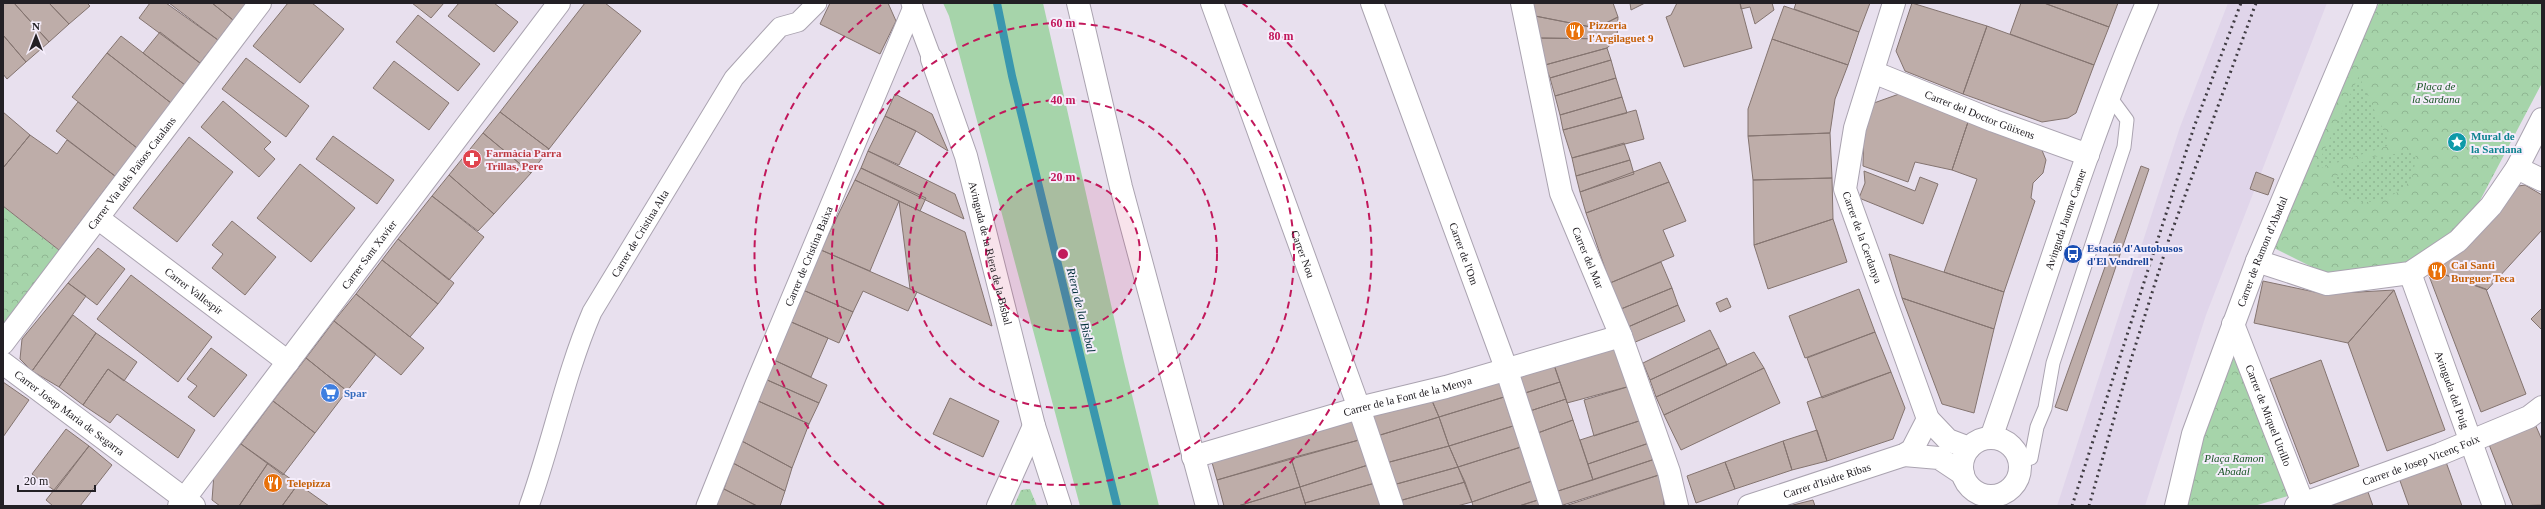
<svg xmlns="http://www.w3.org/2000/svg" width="2545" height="509" font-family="Georgia,serif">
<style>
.built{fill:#e0d5ea}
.grass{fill:#a6d4aa}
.park{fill:url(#park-crowns)}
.garden{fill:url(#garden-dots)}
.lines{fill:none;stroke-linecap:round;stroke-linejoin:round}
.stream{stroke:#3a97ae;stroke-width:8}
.building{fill:#beada9;stroke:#847470}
.service-casing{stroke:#aaa3b0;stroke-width:15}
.pedestrian-casing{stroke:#aaa3b0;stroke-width:21}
.minor-casing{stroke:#aaa3b0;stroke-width:24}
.tertiary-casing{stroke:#aaa3b0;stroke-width:24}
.service{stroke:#fff;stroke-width:13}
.pedestrian{stroke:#fff;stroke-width:19}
.minor{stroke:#fff;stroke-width:22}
.tertiary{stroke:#fff;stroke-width:22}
.rail{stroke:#403c43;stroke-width:3;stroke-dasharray:2 4;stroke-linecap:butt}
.ring{fill:none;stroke:#c2185b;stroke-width:2;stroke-dasharray:7 5}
.labels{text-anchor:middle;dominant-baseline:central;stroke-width:4;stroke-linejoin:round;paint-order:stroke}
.food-label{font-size:11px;font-weight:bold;fill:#c56008;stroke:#f5edfb;text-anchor:start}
.park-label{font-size:11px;font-style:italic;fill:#165222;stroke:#f5edfb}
.street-label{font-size:11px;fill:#232025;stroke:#f5edfb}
.culture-label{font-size:11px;font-weight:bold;fill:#0d838f;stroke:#f5edfb;text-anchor:start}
.health-label{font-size:11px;font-weight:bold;fill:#be3a42;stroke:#f5edfb;text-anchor:start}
.transit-label{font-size:11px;font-weight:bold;fill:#164399;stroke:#f5edfb;text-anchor:start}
.shop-label{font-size:11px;font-weight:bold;fill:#366cbe;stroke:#f5edfb;text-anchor:start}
.water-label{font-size:12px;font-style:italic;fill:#04313c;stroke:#f5edfb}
.centre{fill:#c2185b;stroke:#f5edfb;stroke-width:2}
.ring-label{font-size:12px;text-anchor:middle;font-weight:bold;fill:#c2185b;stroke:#f5edfb;stroke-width:4;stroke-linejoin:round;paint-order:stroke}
</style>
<defs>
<pattern id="park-crowns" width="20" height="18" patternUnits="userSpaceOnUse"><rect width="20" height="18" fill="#a6d4aa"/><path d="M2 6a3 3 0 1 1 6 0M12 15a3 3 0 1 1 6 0" fill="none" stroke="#8fb692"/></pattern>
<pattern id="garden-dots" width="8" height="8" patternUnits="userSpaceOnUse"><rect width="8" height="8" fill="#a6d4aa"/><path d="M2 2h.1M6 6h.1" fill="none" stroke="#8fb692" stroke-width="1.8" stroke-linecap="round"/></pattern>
</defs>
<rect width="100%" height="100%" fill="#e8e0ee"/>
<path class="built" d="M2228,3H2327L2206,315L2145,506H2057L2180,127Z"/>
<path class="grass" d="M943,3H1043L1124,362L1159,506H1080L949,16Z"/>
<path class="park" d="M2379,3H2542V83L2466,227L2400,267L2326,274L2268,245Z
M3,206L61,252L3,324Z
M2234,353L2291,495L2254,506H2185L2196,448Z
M1030,489L1037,506H1014L1021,490Z"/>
<path class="garden" d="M2359,76L2390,145L2315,170Z
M2416,151C2415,159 2415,172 2411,178C2402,195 2373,206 2354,201C2343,198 2335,189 2327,181L2372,157Z"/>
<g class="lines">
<path class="stream" d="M997,3L1012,76L1117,506"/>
</g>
<path class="building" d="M3,3H14L49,42L26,62L3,35Z
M14,3H49L69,24L49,42Z
M49,3H87L90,6L69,24Z
M150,3H166L218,40L200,63L139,18Z
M169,3H212L233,20L218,40Z
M212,3H247L233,20Z
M288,3H312L344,29L300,83L253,46Z
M412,3H444L431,18Z
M459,3H494L518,22L494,52L448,16Z
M585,3H605L641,31L549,149L500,112Z
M830,3H888L896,21L880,54L820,24Z
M1528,3H1613L1618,17L1596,28L1530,15Z
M1630,3H1645L1631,10Z
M1677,3H1740L1752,48L1684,67L1666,17L1671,15Z
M1740,3H1772L1774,10L1755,24L1750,7L1741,9Z
M1796,3H1870L1859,32L1794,9Z
M1912,3L1987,26L1963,94L1905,71L1896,51Z
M2021,3H2044L2109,27L2094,65L2010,34Z
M2044,3H2118L2109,27Z
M1784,6L1859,32L1848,65L1772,39Z
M418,15L480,64L458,91L396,42Z
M1530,15L1596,28L1618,17L1617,39L1537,38Z
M1987,26L2094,65L2076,113L2068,118L2042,122L1963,94Z
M160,32L200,63L185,85L143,53Z
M3,35L26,62L7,79L3,74Z
M121,36L185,85L171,103L107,53Z
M1537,38L1617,39L1607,48L1545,65Z
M1772,39L1848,65L1835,99L1830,133L1748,136V109Z
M1607,48L1611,60L1550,78L1545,65Z
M107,53L171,103L137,148L72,97Z
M246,58L309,106L286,137L222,89Z
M1611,60L1616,78L1555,96L1550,78Z
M394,61L449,103L429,130L373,88Z
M1616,78L1622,97L1560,115L1555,96Z
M895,94L932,114L948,151L916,131L885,116Z
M1899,94L1968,122L1952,170L1915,162L1908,182L1863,166L1864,118L1874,103Z
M1622,97L1627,113L1563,130L1560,115Z
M223,101L271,142L264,149L275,159L259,177L201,127Z
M78,102L137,148L115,176L56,131Z
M1636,110L1644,139L1572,158L1563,130Z
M3,112L30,135L3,168Z
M500,112L549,149L531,173L483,133Z
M885,116L916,131L899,165L868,151Z
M1968,122L2041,148L2046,160L2043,173L2033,183L2031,198L2035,201L2004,292L1944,272L1977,179L1952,170Z
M483,133L531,173L494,214L449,175Z
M1830,133L1832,178L1753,180L1748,136Z
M30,135L57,154L67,140L115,176L59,250L3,206V168Z
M333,136L394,180L377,204L316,159Z
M189,137L233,172L177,242L133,208Z
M1624,143L1630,160L1576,176L1572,158Z
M868,151L955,194L964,219L861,168Z
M1630,160L1634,174L1580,192L1576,176Z
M1660,162L1669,182L1586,213L1580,192Z
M300,164L355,208L311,262L257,218Z
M2141,166L2149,169L2067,411L2055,407Z
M861,168L926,198L920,211L855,180Z
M1864,171L1915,191L1920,177L1938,184L1923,224L1859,198L1865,183Z
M2256,172L2274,179L2268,195L2250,189Z
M449,175L494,214L478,231L432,196Z
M1832,178L1833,219L1754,245L1753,180Z
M855,180L899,201L870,271L821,250Z
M1669,182L1686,221L1663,230L1674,256L1610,283L1586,213Z
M2525,185L2542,195V230L2487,290L2426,268L2512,187Z
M432,196L484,237L449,280L398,239Z
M899,201L965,232L992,326L910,289Z
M1833,219L1847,262L1768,289L1754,245Z
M232,221L276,257L245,295L212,268L223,254L212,245Z
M398,239L454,283L438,304L382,260Z
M98,248L125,269L97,305L68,283Z
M821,250L917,292L908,311L863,291L853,312L803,290Z
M1889,254L2004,292L1994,329L1902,298Z
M382,260L438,304L410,337L356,294Z
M1661,262L1672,288L1621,309L1610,283Z
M2426,268L2486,289L2526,394L2481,412Z
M131,275L212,337L178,382L97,319Z
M2263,281L2324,294L2394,290L2348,343L2254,323Z
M68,283L86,296L32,371L20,359L22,339Z
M1672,288L1678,305L1628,327L1621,309Z
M1859,289L1875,332L1805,358L1789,316Z
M803,290L853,312L839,343L789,321Z
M2394,290L2445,430L2387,451L2348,343Z
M356,294L424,348L401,375L334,321Z
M1727,298L1731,307L1720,312L1716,303Z
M1902,298L1994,329L1974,413L1942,404Z
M1678,305L1685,321L1633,343L1628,327Z
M2542,308V330L2531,319Z
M73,315L96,333L59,387L32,371Z
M334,321L376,354L347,391L306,358Z
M789,321L828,338L811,377L774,360Z
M1710,330L1719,348L1650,380L1643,363Z
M1875,332L1891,372L1822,398L1807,358Z
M96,333L137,362L124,381L108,369L83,405L59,387Z
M1619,346L1634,385L1567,403L1553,362Z
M211,348L247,375L214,417L188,397L197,386L187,379Z
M1719,348L1727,365L1656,397L1650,380Z
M1754,352L1764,368L1664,415L1656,397Z
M306,358L347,391L315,433L273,401Z
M774,360L827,385L819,403L765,379Z
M2321,360L2359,466L2310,484L2270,379Z
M1553,362L1560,382L1522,394L1515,376Z
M1764,368L1780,403L1681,450L1664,415Z
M108,369L195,430L178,458L117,414L110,423L83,405Z
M1891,372L1905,408L1893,439L1827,461L1807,402Z
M1499,374L1504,397L1439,417L1430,396Z
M765,379L819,403L809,424L756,400Z
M3,382L29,400L3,437Z
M1560,382L1566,399L1527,412L1522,394Z
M1634,385L1645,419L1594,436L1584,400Z
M1430,396L1439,417L1377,436L1370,414Z
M1504,397L1513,426L1449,446L1439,417Z
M950,398L999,421L983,457L933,434Z
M1566,399L1573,420L1535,434L1527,412Z
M756,400L809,424L792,468L740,440Z
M273,401L315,433L283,475L241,444Z
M1439,417L1449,446L1386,463L1377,436Z
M1352,419L1359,440L1217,480L1211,459Z
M1645,419L1652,442L1588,464L1580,440Z
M1573,420L1593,480L1555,492L1535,434Z
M2535,424L2542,440V505L2513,506L2488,442Z
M1513,426L1521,447L1458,467L1449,446Z
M66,429L89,446L55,491L32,474Z
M1817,430L1827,461L1792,470L1783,441Z
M740,440L792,468L785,491L733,463Z
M1359,440L1368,465L1300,487L1291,458Z
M1783,441L1792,470L1735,489L1725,462Z
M1652,442L1658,458L1593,480L1588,464Z
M241,444L268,463L239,506H220L212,500L214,474Z
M89,446L112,465L80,506H53L46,500Z
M1449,446L1458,467L1393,485L1386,463Z
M1521,447L1532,481L1472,502L1458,467Z
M1291,458L1300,487L1238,506H1224L1217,480Z
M1658,458L1662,474L1560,506L1555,492Z
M1725,462L1735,489L1696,503L1687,476Z
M2446,462L2462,506H2409L2399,478Z
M268,463L298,484L282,506H239Z
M733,463L785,491L780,506H757L724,489Z
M1368,465L1375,483L1305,503L1300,487Z
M1458,467L1465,482L1399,501L1393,485Z
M1662,474L1664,506H1565Z
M1532,481L1538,500L1519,506H1473L1472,502Z
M1465,482L1472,502L1457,506H1401L1399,501Z
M1375,483L1383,506H1306L1305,503Z
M298,484L329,506H282Z
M1300,487L1306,506H1238Z
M724,489L757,506H715Z
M2368,492L2373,506H2329Z
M1538,500L1540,506H1519Z
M1813,500L1815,506H1789Z"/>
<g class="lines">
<g class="service-casing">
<path id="service" d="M2019,462L2031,458L2037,427L2045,408L2053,363L2124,147L2127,120L2110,97"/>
</g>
<g class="pedestrian-casing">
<g id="pedestrian">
<path d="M911,3L932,59"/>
<path id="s1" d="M529,506C552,442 565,375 592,312L734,78L780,27L798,22L817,3"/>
<path id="s2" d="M706,506L755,384L913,7"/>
</g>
</g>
<g class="minor-casing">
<g id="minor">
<path d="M1078,3L1121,187L1207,506"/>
<path id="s3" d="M1212,3L1359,408L1392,506"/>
<path id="s4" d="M1372,3L1506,368L1551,506"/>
<path id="s5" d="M1522,3L1561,193L1621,336L1669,472L1677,506"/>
<path id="s6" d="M1894,3L1855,128L1845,189L1928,419L1948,440L1969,448"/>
<path id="s7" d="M932,59L966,156L1034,426L1060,506"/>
<path id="s8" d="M1873,72L1994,121L2088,155"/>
<path d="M2517,168L2542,180"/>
<path id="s9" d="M99,219L288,362"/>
<path d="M2257,261L2327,284L2410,273L2458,241L2491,206L2517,168L2542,119"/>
<path id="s10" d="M2410,273L2494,506"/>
<path id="s11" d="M2233,324L2304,506"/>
<path id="s12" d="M3,343L260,3"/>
<path id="s13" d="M3,363L194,506"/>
<path d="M1904,455L1939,458L1963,474"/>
<path id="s14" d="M1193,457L1359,408L1446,387L1621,336"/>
<path id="s15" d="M179,506L559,3"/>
<path d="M998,506L1034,426"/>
<path id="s16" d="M1749,506L1904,455L1912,450L1928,419"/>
<path id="s17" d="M2176,506L2193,434L2257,261L2366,3"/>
<path id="s18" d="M2296,506L2440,454L2529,417L2542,407"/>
</g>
</g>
<g class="tertiary-casing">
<g id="tertiary">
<path id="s19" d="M1991,438C2042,293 2086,144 2147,3"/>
<circle cx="1991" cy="467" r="29"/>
</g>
</g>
<use href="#service" class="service"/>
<use href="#pedestrian" class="pedestrian"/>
<use href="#minor" class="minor"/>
<use href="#tertiary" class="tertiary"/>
<path class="rail" d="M2072,506L2194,127L2241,3
M2089,506L2129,366L2169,239L2256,3"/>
</g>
<circle cx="1063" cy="254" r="77" fill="#c2185b" fill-opacity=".12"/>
<g class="ring">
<circle cx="1063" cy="254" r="77"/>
<circle cx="1063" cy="254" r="154"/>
<circle cx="1063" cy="254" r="231"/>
<path d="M884 505A308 308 0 0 1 884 3M1242 3A308 308 0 0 1 1242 505"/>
</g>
<defs>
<g id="restaurant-disc" transform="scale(1)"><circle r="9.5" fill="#e8710a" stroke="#f5edfb"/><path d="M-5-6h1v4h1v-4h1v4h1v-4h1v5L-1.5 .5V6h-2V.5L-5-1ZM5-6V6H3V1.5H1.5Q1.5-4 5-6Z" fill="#fff"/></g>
<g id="sight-disc" transform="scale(1)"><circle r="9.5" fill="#0f9aa8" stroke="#f5edfb"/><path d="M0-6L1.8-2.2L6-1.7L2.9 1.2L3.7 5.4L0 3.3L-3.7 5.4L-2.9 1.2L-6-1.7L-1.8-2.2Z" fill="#fff"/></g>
<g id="pharmacy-disc" transform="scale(1)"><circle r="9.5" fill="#e0444e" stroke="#f5edfb"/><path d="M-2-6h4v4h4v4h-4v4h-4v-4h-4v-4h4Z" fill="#fff"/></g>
<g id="bus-disc" transform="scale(1)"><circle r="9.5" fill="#1a4fb4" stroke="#f5edfb"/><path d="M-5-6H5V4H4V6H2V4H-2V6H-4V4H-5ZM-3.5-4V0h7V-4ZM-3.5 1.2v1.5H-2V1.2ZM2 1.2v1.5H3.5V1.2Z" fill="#fff"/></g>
<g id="supermarket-disc" transform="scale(1)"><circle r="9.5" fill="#3f7fe0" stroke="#f5edfb"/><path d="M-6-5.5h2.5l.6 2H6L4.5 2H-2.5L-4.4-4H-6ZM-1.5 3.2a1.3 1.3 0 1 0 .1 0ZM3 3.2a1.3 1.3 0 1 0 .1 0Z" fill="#fff"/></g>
</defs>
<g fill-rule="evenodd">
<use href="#restaurant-disc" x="1575" y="31"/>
<use href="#sight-disc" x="2457" y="142"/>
<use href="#pharmacy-disc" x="472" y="159"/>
<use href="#bus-disc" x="2073" y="254"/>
<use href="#restaurant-disc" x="2437" y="271"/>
<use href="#supermarket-disc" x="330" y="393"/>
<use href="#restaurant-disc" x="273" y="483"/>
</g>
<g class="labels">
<g class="food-label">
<text x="1589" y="25">Pizzeria<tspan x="1589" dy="13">l'Argilaguet 9</tspan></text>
<text x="2451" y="265">Cal Santi<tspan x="2451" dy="13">Burguer Teca</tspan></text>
<text x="287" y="483">Telepizza</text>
</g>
<g class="park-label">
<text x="2436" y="86">Plaça de<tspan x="2436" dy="13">la Sardana</tspan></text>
<text x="2234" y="458">Plaça Ramon<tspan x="2234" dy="13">Abadal</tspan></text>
</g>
<g class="street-label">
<text stroke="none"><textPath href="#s8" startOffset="115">Carrer del Doctor Güixens</textPath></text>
<text stroke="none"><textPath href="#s12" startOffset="213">Carrer Via dels Països Catalans</textPath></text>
<text stroke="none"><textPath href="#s19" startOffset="231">Avinguda Jaume Carner</textPath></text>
<text stroke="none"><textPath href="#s1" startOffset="296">Carrer de Cristina Alta</textPath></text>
<text stroke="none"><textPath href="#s6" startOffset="244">Carrer de la Cerdanya</textPath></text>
<text stroke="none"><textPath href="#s17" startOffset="269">Carrer de Ramon d'Abadal</textPath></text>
<text stroke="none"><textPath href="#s7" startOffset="203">Avinguda de la Riera de la Bisbal</textPath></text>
<text stroke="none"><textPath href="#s3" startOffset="267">Carrer Nou</textPath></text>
<text stroke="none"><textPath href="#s4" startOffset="267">Carrer de l'Om</textPath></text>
<text stroke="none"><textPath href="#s15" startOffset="315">Carrer Sant Xavier</textPath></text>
<text stroke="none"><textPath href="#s2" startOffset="270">Carrer de Cristina Baixa</textPath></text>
<text stroke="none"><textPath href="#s5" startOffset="264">Carrer del Mar</textPath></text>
<text stroke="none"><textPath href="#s9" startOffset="119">Carrer Vallespir</textPath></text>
<text stroke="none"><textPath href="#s10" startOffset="124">Avinguda del Puig</textPath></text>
<text stroke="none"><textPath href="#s14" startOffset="223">Carrer de la Font de la Menya</textPath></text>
<text stroke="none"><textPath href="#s13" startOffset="83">Carrer Josep Maria de Segarra</textPath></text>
<text stroke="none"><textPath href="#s11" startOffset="98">Carrer de Miquel Utrillo</textPath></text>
<text stroke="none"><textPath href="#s18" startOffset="133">Carrer de Josep Vicenç Foix</textPath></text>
<text stroke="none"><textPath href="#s16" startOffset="82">Carrer d'Isidre Ribas</textPath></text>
</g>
<g class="culture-label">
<text x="2471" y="136">Mural de<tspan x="2471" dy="13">la Sardana</tspan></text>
</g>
<g class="health-label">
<text x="486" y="153">Farmàcia Parra<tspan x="486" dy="13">Trillas, Pere</tspan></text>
</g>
<g class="transit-label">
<text x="2087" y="248">Estació d'Autobusos<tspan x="2087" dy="13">d'El Vendrell</tspan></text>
</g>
<g class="shop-label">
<text x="344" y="393">Spar</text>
</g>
<g class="water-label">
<text transform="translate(1081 310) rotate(76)">Riera de la Bisbal</text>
</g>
</g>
<circle cx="1063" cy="254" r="6" class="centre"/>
<g class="ring-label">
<text x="1063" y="27">60 m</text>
<text x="1281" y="40">80 m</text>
<text x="1063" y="104">40 m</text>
<text x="1063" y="181">20 m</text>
</g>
<rect width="2545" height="509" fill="none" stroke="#232025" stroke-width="8"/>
<g transform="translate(36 36)" stroke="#f5edfb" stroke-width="3" paint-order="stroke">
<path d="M0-3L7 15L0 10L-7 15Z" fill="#232025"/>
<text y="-6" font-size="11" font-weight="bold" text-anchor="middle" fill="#232025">N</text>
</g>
<path d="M18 485v6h77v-6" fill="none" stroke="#232025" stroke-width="2"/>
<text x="24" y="485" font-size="12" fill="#232025" stroke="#f5edfb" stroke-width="3" paint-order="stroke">20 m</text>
</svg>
